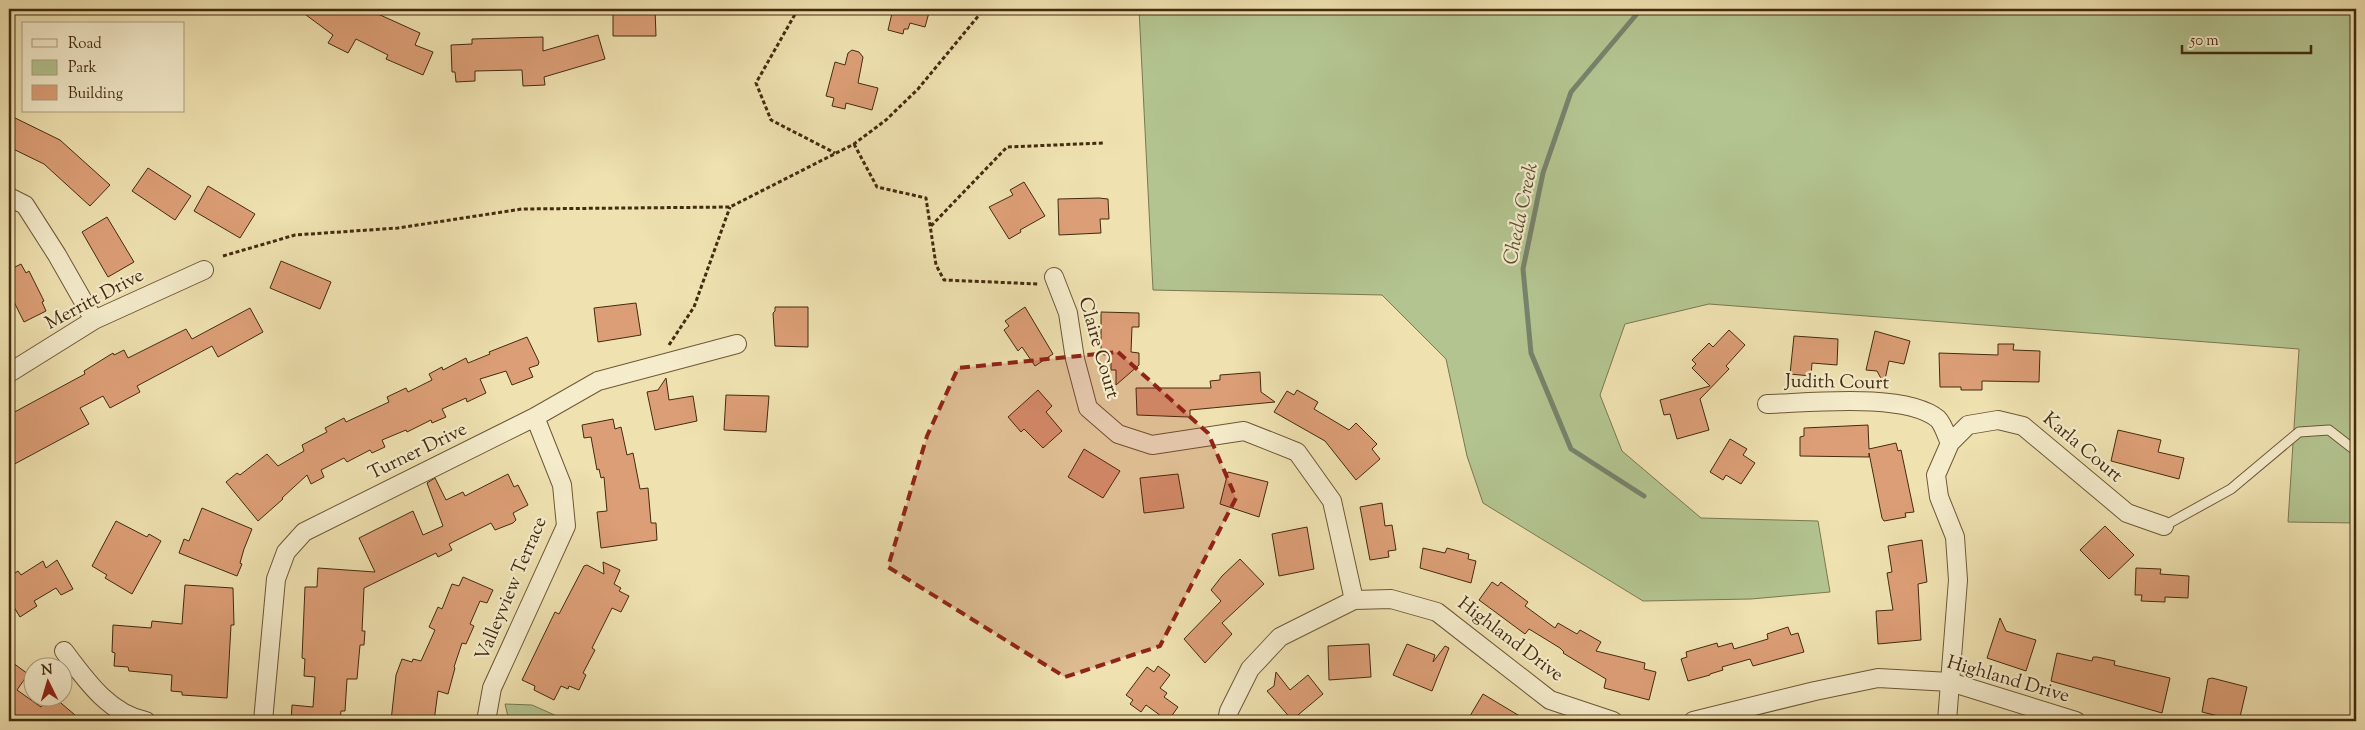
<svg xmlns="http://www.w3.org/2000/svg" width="2365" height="730" font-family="'Sorts Mill Goudy',serif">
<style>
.green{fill:#b3c490;stroke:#7b7850}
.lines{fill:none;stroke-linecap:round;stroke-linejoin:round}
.stream{stroke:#77836b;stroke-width:5}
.building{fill:#dc9e76;stroke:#432b0f}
.lane-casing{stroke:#6e5837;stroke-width:11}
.street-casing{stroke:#6e5837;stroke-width:20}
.path{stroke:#432b0f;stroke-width:3;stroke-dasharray:4 2.5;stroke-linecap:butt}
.lane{stroke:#f5eccc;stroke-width:9}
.street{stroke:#f5eccc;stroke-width:18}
.marked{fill:#8f2418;fill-opacity:0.2;stroke:#8f2418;stroke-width:4;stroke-dasharray:10 6;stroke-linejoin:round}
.labels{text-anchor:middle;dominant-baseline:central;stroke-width:4.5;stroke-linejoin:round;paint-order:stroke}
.street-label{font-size:19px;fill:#432b0f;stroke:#f5eccc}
.water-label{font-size:20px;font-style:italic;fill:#595035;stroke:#f5eccc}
</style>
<rect width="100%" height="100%" fill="#efe1b0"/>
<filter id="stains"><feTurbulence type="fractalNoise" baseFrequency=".004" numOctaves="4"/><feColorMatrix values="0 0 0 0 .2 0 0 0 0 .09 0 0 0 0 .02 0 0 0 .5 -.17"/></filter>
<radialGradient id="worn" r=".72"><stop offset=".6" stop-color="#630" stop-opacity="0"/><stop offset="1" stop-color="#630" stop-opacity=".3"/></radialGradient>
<path class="green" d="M1139,9H2356V523L2288,522L2299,349L1709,304L1625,324L1600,395L1622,451L1701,518L1818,521L1830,592L1751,599L1643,601L1483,503L1467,456L1446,359L1382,295L1153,290Z
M505,704L532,705L568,721H509Z"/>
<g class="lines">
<path class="stream" d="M1641,9L1571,92L1543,173L1523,269L1531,353L1571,449L1644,496"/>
</g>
<path class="building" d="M298,9H371L378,14L420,33L415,45L433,52L423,75L386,59L388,55L356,39L348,53L328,43L333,35Z
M613,9H655L656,36H613Z
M893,9H930L925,27L910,23L908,29H904L903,34L888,30Z
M598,35L605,59L544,77L545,85L523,86L522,70L475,71V81L456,82L455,72H452L451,45L472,44V39L543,37V51Z
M852,50L859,52L863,57L858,83L878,88L872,110L846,103L845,109L832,106L834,98L826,96L835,62L845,65L848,53Z
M9,115L60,140L110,185L90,206L44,164L9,147Z
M148,168L191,196L175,220L132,191Z
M1024,182L1045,216L1020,230L1021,232L1009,239L989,207L1013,195L1010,190Z
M208,186L255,214L240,238L194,211Z
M1099,198L1108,199L1109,219H1100L1101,233L1059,235L1058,199Z
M107,217L134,262L108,277L82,232Z
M281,261L331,282L320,309L270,288Z
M21,264L26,273L29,271L44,301L42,302L46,311L24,322L9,292V270Z
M636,303L641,335L598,342L594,308Z
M775,307H808V347L775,346L773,313L775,311Z
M1025,307L1053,354L1035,366L1022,347L1018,351L1004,330L1009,326L1005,321Z
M250,308L263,332L218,357L212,346L137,386L140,392L110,408L103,396L80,408L89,424L9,467V415L85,374L84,371L113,353L114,355L124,350L128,358L186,329L192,339Z
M1101,312L1139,313V327H1132L1131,352L1139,353V365L1116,385V370H1111V354H1101Z
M1729,330L1745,345L1726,366L1729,369L1700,399L1709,430L1677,439L1670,414L1664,415L1660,400L1710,386L1692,368L1696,364L1692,360L1709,343L1713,347Z
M1875,331L1910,341L1904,364L1889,361L1884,384L1877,371L1866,370Z
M1794,336L1838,339L1837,365L1812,363L1811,376L1790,374Z
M527,337L539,362L538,365L529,368L533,377L512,385L506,371L480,379L486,393L467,402L466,398L442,409L446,417L432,423L431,420L407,432L406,430L382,440L385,447L372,453L370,450L347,462L344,458L321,470L324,477L311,484L307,475L282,498L283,499L258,521L226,482L237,473L240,475L267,454L278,466L304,451L302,445L327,432L325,428L344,418L346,422L389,402L387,397L406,388L408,392L432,380L429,374L442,367L443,370L466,358L468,363L490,354L489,352Z
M1998,344H2014L2013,350L2040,351L2039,382L1982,381V390H1961V387H1940L1939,353L1998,355Z
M1260,372L1261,392L1275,402L1190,410V417H1188L1137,415L1136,388H1211L1210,381L1220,380V375Z
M666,378L669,400L693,396L697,421L655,430L647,392L658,390Z
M1038,390L1052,406L1046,412L1062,431L1043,448L1024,429L1021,432L1008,417Z
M1297,390L1318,402L1314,409L1349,430L1356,423L1377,444L1372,449L1380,459L1356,480L1325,441L1274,412L1287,391L1294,395Z
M726,395L769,396L766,432L724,430Z
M613,419L615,429L621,427L627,455L633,453L640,489L648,488L651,523H656L657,540L601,548L597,512L607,511L604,477L601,478L599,469L597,470L591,437L584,438L582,425Z
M1868,425L1869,449L1896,443L1898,451L1901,450L1914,512L1905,513L1906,517L1884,521L1882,518L1869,453V457L1800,456V437L1804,436V428Z
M2118,430L2161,440L2158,452L2184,458L2179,479L2111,461Z
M1730,439L1747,449L1743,455L1755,463L1741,484L1726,475L1723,480L1710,472Z
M1084,449L1120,471L1103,498L1068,477Z
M1228,472L1268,482L1259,517L1220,504Z
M508,474L514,487L518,485L528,505L513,513L516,520L513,523L495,530L491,523L449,544L452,550L438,557L436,553L364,588L362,631H365L364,645H360L357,679H347L345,711H341L340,721H291L292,705L313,707L315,677L304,676L305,659L302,658L305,587H317L318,568L375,572L359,538L413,511L423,535L443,526L427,483L435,478L446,500L463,492L465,496Z
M1178,474L1184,508L1144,513L1140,478Z
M1382,503L1385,526L1392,525L1396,550L1388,551L1389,557L1370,560L1360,507Z
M202,508L252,529L244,549L240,563L242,564L237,576L179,553L184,539L189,541Z
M116,521L147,537L149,534L161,541L132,594L105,578L107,575L92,566Z
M2105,526L2134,555L2109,579L2080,550Z
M1307,527L1314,569L1279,576L1272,534Z
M1922,540L1927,582L1918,584L1921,640L1878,644L1876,611L1893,610L1887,573L1892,572L1888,546Z
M1423,548L1445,553L1447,548L1469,554L1468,559L1476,561L1471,583L1420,568Z
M1240,559L1264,584L1222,623L1232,634L1205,663L1184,639L1221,601L1211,590L1222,576Z
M57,560L73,589L61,595L56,588L34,601L37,606L20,617L9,599V577L18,571L21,575L43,561L46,568Z
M603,562L620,570L614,584L621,588L619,591L629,596L621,612L612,608L592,648L595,650L583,673L586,675L579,690L569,686L568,689L561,686L554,700L534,690L535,686L522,680L555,612L559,614L584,566L587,565L604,574Z
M2136,568L2161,569L2160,574L2189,576L2188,598L2165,597V602L2141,601L2142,595H2135Z
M463,577L493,590L487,603L480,601L470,624L474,626L466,644L462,643L454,667L455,668L448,694L438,691L434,721H391L396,675L402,659L412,662L413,659L421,661L435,630L429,627L438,607L442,609L452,584L459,586Z
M1492,582L1498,586L1501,582L1528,602L1525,606L1555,628L1558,623L1577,634L1580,630L1601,642L1596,651L1645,663L1644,669L1656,672L1649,700L1604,688L1606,679L1563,653L1564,652L1560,648L1529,629L1525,634L1479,600Z
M185,585L233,588L234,625H231L227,698L182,695V692L171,691L172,675L129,671L128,667L114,666L115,653L112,652L113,625L151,628L152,621L182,624Z
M2000,618L2006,631L2036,640L2026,671L1987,658Z
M1788,627L1791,635L1798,633L1804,652L1753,666L1750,659L1722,667L1723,670L1710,674V675L1688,681L1681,659L1687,657L1686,652L1717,643L1718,647L1732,643L1734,649L1768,639L1767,634Z
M1369,644L1371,677L1329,680L1328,646Z
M1407,644L1435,655L1433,662L1445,646L1449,648L1432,691L1393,675Z
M2057,653L2092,661L2093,657H2097L2115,661L2114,665L2170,678L2162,713L2051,681Z
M9,660L28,674L17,690L41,707L49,698H55L82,721H9Z
M1158,666L1170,675L1160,688L1167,693L1164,697L1178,707L1168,721L1146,705L1141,712L1130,704L1133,700L1126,695L1147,667L1154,672Z
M1276,672L1290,690L1308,675L1323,694L1292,720L1267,691L1274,686Z
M2212,678L2247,687L2239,721L2202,712L2208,679Z
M1483,694L1528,721H1467Z"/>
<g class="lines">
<g class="lane-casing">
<path id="lane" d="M2164,526L2231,489L2299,432L2329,430L2356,451"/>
</g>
<g class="street-casing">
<path id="street" d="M9,197L25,205L57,255L94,320
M1054,277L1068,313L1075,359L1088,408L1118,434L1152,445L1244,431L1297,452L1332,501L1354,600
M9,373L94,320L204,270
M1767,404C1808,403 1905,392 1938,419C1943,424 1947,437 1950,443
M64,651C85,679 109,714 146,721
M263,721L276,579L286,552L304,532L535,417L598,381L737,344
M486,721L492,688L566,526L562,485L535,417
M1227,721L1229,711L1250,669L1280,637L1354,600L1391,599L1437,612L1550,700L1613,721
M1693,721L1815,691L1878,678L1950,682L2076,721
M1947,721L1958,580L1955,537L1939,497L1936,475L1950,443L1968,425L1998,420L2023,426L2127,513L2164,526"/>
</g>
<path class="path" d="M798,9L756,83L771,120L835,153
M854,144L877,187L926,198L936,265L944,280L1039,284
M931,226L1007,147L1103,143
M223,256L295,235L398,228L522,209L730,207L854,144L886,120L918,89L984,9
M669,345L694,307L730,207
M516,721L517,717L531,718L536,721"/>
<use href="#lane" class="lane"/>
<use href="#street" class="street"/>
</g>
<path class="marked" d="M1118,352L1208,433L1236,498L1160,646L1065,677L888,567L927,436L958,368Z"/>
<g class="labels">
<g class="street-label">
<text transform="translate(95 300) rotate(-28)">Merritt Drive</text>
<text transform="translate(1098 348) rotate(74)">Claire Court</text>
<text transform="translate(1837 383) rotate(1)">Judith Court</text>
<text transform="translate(2082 448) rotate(40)">Karla Court</text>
<text transform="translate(418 452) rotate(-26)">Turner Drive</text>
<text transform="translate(512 589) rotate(-67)">Valleyview Terrace</text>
<text transform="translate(1510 640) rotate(37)">Highland Drive</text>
<text transform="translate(2008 680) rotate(16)">Highland Drive</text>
</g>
<g class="water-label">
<text transform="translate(1522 214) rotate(-78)">Cheda Creek</text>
</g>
</g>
<rect width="2365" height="730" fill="none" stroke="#efe1b0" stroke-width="30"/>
<rect x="10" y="10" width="2345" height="710" fill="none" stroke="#432b0f" stroke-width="2.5"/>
<rect x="15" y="15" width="2335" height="700" fill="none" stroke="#432b0f"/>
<rect x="22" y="22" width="162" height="90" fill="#f5eccc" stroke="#ae9f80"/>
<rect x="32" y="39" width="25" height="8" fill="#f5eccc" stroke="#ae9f80"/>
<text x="68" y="48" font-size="15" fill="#432b0f">Road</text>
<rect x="32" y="60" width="25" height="15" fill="#b3c490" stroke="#ae9f80"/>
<text x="68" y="72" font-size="15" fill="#432b0f">Park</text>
<rect x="32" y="85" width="25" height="15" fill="#dc9e76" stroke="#ae9f80"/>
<text x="68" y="98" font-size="15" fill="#432b0f">Building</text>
<g transform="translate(48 682) rotate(355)"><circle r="24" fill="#f5eccc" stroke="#ae9f80"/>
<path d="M0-4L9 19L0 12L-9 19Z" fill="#8f2418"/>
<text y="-8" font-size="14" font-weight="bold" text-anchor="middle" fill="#432b0f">N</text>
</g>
<path d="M2182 45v8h129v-8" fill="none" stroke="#432b0f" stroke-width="2.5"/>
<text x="2190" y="45" font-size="15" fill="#432b0f" stroke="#f5eccc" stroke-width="4" paint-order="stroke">50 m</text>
<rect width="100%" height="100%" filter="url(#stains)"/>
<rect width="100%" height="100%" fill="url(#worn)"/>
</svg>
